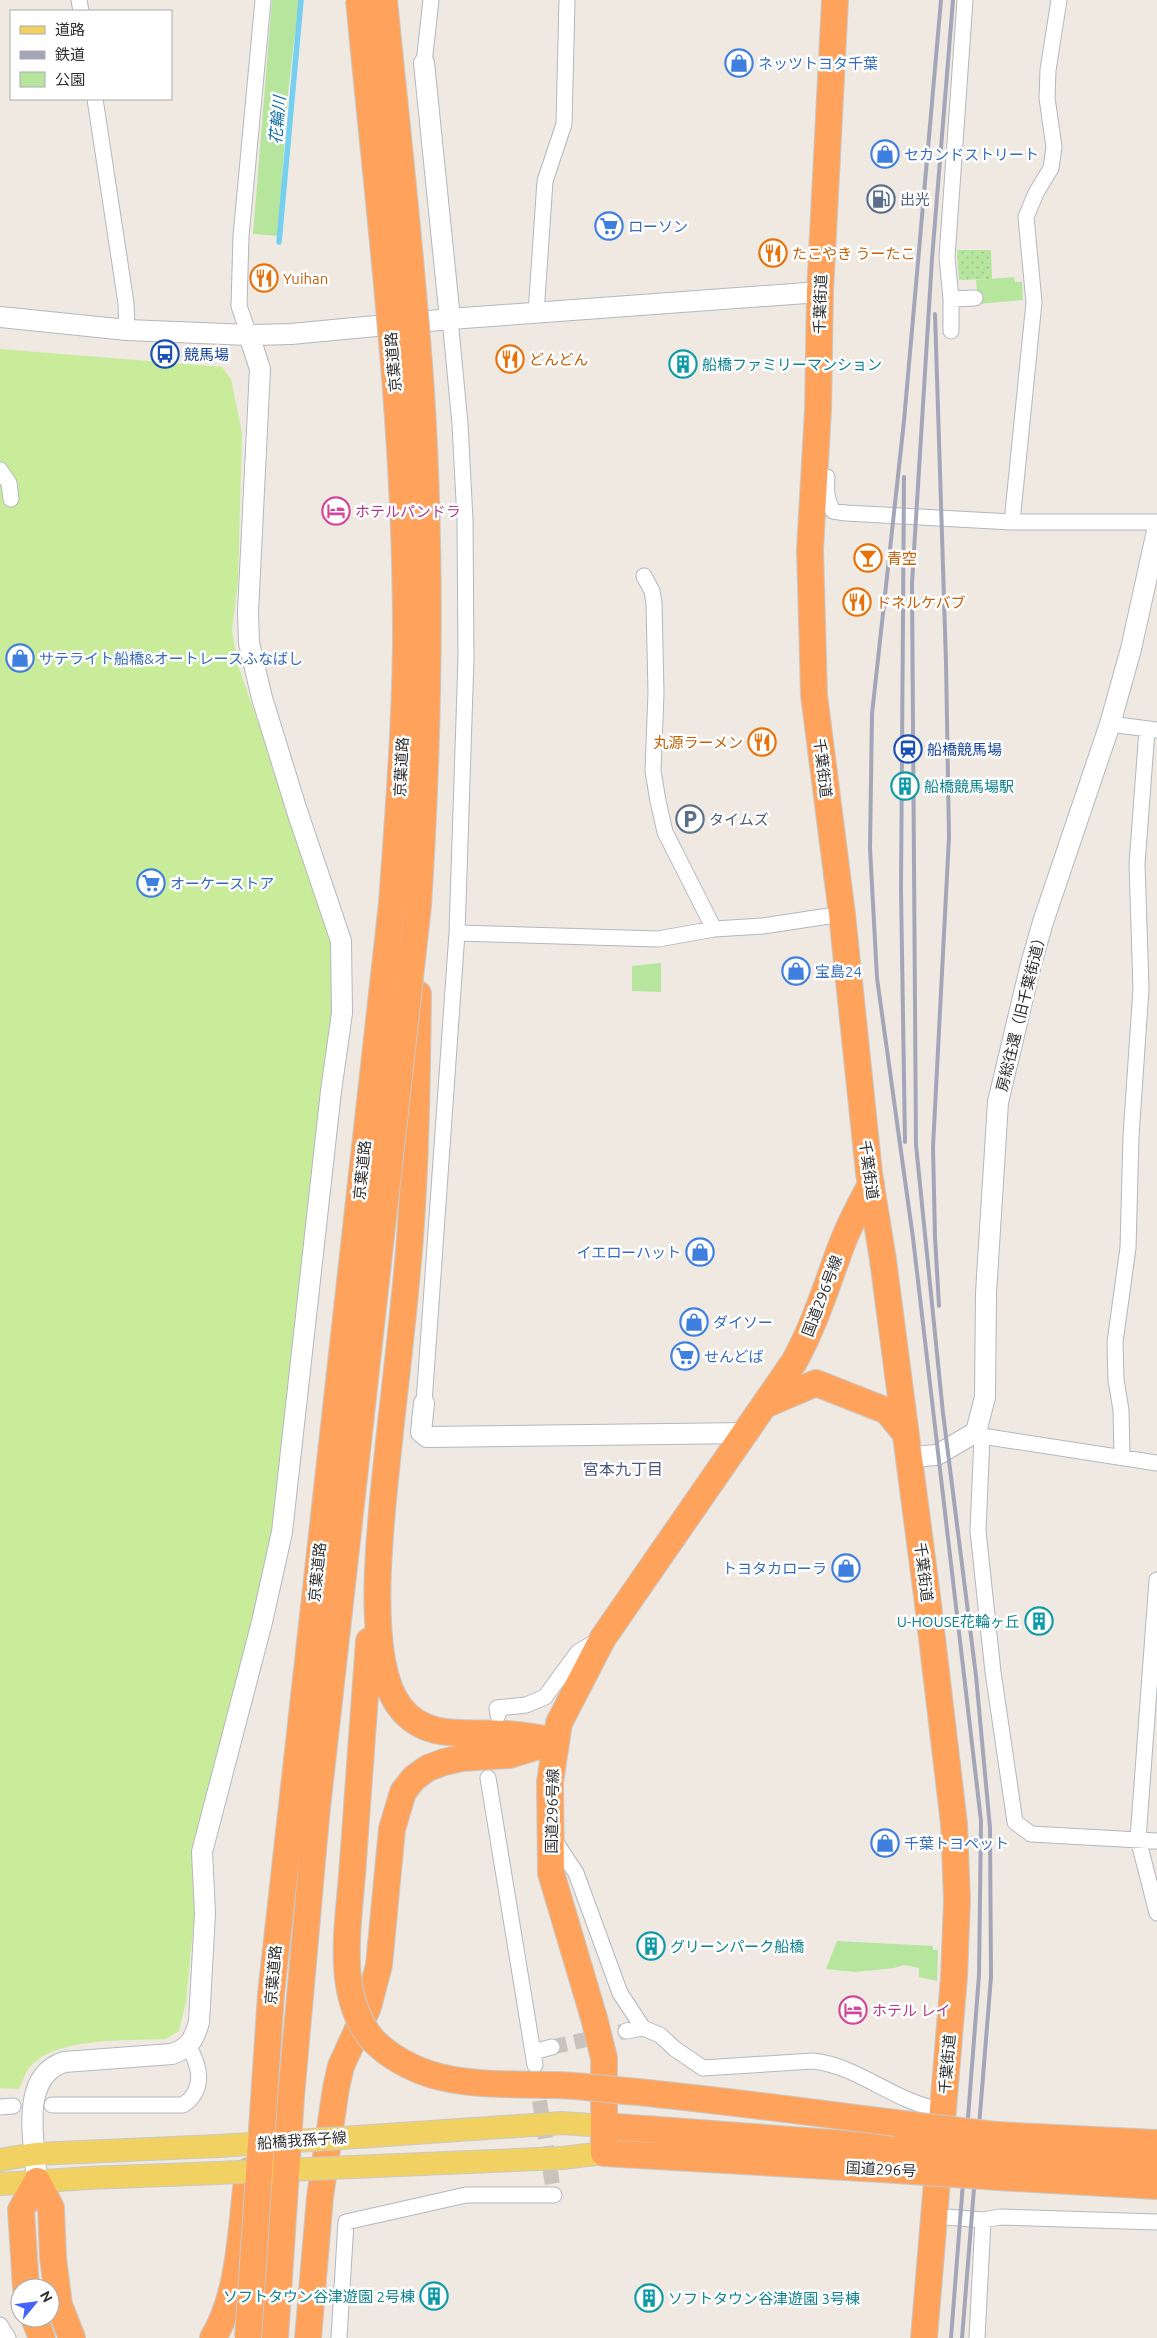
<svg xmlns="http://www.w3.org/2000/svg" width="1157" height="2338" font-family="Ubuntu,'Noto Sans JP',sans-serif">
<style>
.grass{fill:url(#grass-dots)}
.park{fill:#b6e59e}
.pitch{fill:#c9ec9a}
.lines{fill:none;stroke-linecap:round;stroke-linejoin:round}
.stream{stroke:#75cff0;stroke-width:5.5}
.street-tunnel{stroke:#c8c4bd;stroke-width:15;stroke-dasharray:15 8;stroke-linecap:butt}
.street-casing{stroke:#b4b7c1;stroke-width:17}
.secondary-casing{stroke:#b4b7c1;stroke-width:22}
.primary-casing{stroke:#c9c9c9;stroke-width:24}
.highway-casing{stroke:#c9c9c9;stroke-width:28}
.street{stroke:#fff;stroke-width:15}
.secondary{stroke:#fff;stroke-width:20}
.primary{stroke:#f2d163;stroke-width:22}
.highway{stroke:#ffa35c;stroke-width:26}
.rail{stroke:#a3a6b8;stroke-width:4}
.primary-bridge-casing{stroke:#c9c9c9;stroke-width:24;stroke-linecap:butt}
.highway-bridge-casing{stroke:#c9c9c9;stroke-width:28;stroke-linecap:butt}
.primary-bridge{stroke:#f2d163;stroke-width:22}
.highway-bridge{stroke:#ffa35c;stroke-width:26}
.labels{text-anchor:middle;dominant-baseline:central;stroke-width:5;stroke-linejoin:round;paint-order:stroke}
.shop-label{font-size:15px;fill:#366cbe;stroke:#fff;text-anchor:start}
.service-label{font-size:15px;fill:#4e5e75;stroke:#fff;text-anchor:start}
.food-label{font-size:15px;fill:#c56008;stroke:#fff;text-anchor:start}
.street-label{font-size:15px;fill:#2e2e2e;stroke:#fff}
.transit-label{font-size:15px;fill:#164399;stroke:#fff;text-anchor:start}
.culture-label{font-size:15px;fill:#0d838f;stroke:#fff;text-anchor:start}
.hotel-label{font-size:15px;fill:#b23c85;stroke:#fff;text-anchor:start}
.water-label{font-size:16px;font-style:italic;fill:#0d6fa3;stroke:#fff}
.neighbourhood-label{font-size:16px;fill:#4d5680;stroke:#fff}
</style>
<defs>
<pattern id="grass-dots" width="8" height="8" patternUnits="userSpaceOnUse" patternTransform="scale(1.25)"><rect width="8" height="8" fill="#b6e59e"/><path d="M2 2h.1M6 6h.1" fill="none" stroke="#9dc588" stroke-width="1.8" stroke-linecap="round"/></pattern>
</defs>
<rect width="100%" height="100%" fill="#efe9e1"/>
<path class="grass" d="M957,250H991L992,279L959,280Z"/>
<path class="park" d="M272,0H299L288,93L278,236L253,234Z
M1014,277L1015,282H1022L1023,300L978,304L976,280Z
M661,963V992L632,991V966Z
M837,1941L933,1946V1950H938L937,1981L919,1977V1968L904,1965L894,1968L855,1972L826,1969Z"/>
<path class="pitch" d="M0,349L222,367L231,379L242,433L238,581L232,630L237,662L326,917L333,947L336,992L302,1261L280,1494L196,1899L186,2002L179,2031L166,2039C129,2041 49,2036 27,2071C24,2077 22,2083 19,2089L0,2088Z"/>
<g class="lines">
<path class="stream" d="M279,242L301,0"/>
<path class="street-tunnel" d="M552,2047L626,2031
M536,2078L554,2195"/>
<g class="street-casing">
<path id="street" d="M79,0L81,11
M424,63L431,0
M95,99L126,303L127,330
M951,299L975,298
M536,313L545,181L564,124L567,0
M951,331V299L947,257L965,0
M249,335L239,306L241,236L263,0
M0,470L9,483L11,499
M827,477C826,490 826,499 833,511L846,513L1012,522H1157
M1012,522L1034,302L1026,217L1036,193L1051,168L1054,147L1047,98L1048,70L1059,0
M644,576L652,591L654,603L656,693L653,771L658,801L665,832L714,929
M1110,724L1156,730
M457,933L658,939L714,929L763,926L842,914
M424,1403L457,933L466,658L465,520L460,424L450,319
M976,1432L982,1436L1157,1463
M982,1436L978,1531L993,1672L1015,1822L1031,1834L1157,1841
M1122,1456L1121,1410L1116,1380L1115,1342L1128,1248L1131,1136L1141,989L1137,864L1147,730
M1157,1580L1138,1839L1157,1913
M498,1715L497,1708L526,1705L545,1697L578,1652L600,1639
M488,1778L535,2065
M553,1838L576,1873L620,1993L643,2028L660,2035L675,2049L703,2068L813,2061C860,2066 896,2104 943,2110
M626,2031L643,2028
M533,2052L552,2047
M52,2105H183C206,2090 200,2065 188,2046
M0,2107L13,2106
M934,2216L983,2220
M0,2325L8,2338
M339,2338L346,2222L466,2195H554
M977,2338L983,2220L1000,2217L1157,2222"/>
</g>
<g class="secondary-casing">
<path id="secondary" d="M424,63L450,319
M0,317L127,330L249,335L291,334L450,319L820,292
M424,1403L421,1432L427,1437L746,1433
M909,1457L937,1455L976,1432L985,1397L986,1293L998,1102L1031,964L1043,922L1110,724L1131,649L1157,531
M37,2181C35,2144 18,2077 64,2062L172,2054C189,2048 194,2040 199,2022L205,1913L202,1852L262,1622L282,1532L331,1091L342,1013L341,941L297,811L262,698L249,643L248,612L260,369L249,335"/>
</g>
<g class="primary-casing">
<path id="primary" d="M357,2137L562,2123L605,2126
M0,2160L35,2154L218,2146
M353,2167L562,2158L604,2153
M0,2184L88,2178L218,2173"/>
</g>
<g class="highway-casing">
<path id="highway" d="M835,0L820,292L818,410L810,549L814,695L842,914L869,1173L883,1260L927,1596L954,1824L957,1900L954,1977L924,2338
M418,994C417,1076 416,1157 410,1238C405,1303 397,1368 390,1432C384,1496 360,1656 400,1707C426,1742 470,1731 507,1734C523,1735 540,1738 555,1741
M871,1184C861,1203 850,1223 842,1244C827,1284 815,1324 794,1362L603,1638L559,1723L550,1782L551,1873L594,2018L604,2058V2153L897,2170
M767,1404L816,1383L887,1411L905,1433
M352,1875L369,1641
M605,2126L901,2148
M996,2135L1157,2143
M997,2154L1157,2162
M998,2177L1157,2186
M37,2181L51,2208L53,2258L59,2305L72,2338
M26,2288L21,2210L37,2181
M34,2318L42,2338
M213,2338C241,2292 241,2224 248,2171
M308,2338L320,2197L336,2088L341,2066L368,2007L379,1965L392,1829L403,1792L414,1778L428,1768L444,1762L462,1758L509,1755L548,1743"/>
</g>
<use href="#street" class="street"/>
<use href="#secondary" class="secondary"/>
<use href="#primary" class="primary"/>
<use href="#highway" class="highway"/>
<path class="rail" d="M941,0L904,421L872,714L870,848L877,978L913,1238L981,1821L979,1975L951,2338
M953,0L932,259L912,583L916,1145L943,1413L976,1676L990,1828L991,1977L962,2338
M935,314L946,662L949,837L933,1147L935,1237L939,1306
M904,477L901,890L905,1142"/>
<g class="primary-bridge-casing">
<path id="primary-bridge" d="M218,2146L357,2137
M218,2173L353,2167"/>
</g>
<g class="highway-bridge-casing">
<path id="highway-bridge" d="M352,1875C348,1927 335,1997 373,2040C390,2058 416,2071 440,2077C478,2086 518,2084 557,2085C584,2086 611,2090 638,2092C758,2104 877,2122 996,2135
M901,2148L997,2154
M897,2170L998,2177
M248,2338L271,1994L392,903C398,817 405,731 406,644C407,429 379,214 359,0
M275,2338L291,2097L316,1817L418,906C429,734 432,563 421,391C412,260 397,130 384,0"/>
</g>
<use href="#primary-bridge" class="primary-bridge"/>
<use href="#highway-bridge" class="highway-bridge"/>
</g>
<defs>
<g id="shop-ring" transform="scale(1.4375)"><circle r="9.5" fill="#fff" stroke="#3f7fe0" stroke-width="1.5"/><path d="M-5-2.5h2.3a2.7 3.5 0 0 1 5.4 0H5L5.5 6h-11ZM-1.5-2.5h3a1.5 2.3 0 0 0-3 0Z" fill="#3f7fe0"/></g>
<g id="fuel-ring" transform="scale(1.4375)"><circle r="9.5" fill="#fff" stroke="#5c6f8a" stroke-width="1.5"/><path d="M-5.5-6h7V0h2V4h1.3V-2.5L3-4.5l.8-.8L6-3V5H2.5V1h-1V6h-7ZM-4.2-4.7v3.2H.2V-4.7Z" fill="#5c6f8a"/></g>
<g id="supermarket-ring" transform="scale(1.4375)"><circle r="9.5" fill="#fff" stroke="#3f7fe0" stroke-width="1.5"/><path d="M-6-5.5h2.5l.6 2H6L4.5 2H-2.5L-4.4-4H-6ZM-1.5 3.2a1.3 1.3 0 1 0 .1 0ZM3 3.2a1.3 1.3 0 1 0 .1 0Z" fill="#3f7fe0"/></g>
<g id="restaurant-ring" transform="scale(1.4375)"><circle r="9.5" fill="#fff" stroke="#e8710a" stroke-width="1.5"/><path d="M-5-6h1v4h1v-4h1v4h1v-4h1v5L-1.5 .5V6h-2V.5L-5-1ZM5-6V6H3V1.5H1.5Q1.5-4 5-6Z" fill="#e8710a"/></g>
<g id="bus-ring" transform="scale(1.4375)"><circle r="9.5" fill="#fff" stroke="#1a4fb4" stroke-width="1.5"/><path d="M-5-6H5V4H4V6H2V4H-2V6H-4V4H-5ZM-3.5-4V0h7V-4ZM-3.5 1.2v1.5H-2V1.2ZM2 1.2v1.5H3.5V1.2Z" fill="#1a4fb4"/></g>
<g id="building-ring" transform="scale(1.4375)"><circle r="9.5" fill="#fff" stroke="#0f9aa8" stroke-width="1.5"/><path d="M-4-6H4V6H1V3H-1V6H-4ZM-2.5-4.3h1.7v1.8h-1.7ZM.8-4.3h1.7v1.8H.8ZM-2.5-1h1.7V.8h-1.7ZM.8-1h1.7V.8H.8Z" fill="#0f9aa8"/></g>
<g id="hotel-ring" transform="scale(1.4375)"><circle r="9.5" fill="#fff" stroke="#d1479c" stroke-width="1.5"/><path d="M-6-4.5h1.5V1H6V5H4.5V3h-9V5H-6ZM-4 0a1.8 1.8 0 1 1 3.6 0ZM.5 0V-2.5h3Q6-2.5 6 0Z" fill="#d1479c"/></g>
<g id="bar-ring" transform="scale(1.4375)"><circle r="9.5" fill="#fff" stroke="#e8710a" stroke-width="1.5"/><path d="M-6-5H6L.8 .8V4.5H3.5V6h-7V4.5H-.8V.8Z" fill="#e8710a"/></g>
<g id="station-ring" transform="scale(1.4375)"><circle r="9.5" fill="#fff" stroke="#1a4fb4" stroke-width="1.5"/><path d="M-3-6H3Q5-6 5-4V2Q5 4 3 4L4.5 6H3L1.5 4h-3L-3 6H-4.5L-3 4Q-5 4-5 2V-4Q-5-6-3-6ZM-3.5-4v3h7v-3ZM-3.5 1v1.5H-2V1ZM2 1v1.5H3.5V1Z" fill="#1a4fb4"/></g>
<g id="parking-ring" transform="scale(1.4375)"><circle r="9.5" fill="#fff" stroke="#5c6f8a" stroke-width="1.5"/><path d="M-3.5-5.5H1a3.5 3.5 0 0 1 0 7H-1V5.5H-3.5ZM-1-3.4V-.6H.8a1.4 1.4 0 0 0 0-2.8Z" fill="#5c6f8a"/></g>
</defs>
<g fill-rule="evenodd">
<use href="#shop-ring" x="739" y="63"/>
<use href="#shop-ring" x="885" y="154"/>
<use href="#fuel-ring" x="881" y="199"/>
<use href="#supermarket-ring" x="609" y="226"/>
<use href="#restaurant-ring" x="773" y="253"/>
<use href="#restaurant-ring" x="264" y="278"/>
<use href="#bus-ring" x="165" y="354"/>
<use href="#restaurant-ring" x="510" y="359"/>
<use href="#building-ring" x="683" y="364"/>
<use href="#hotel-ring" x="336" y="511"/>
<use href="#bar-ring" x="868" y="558"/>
<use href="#restaurant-ring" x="857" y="602"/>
<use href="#shop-ring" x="20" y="658"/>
<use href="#restaurant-ring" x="762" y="742"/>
<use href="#station-ring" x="908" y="749"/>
<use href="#building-ring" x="905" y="786"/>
<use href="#parking-ring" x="690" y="819"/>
<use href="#supermarket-ring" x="151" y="883"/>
<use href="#shop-ring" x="796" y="971"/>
<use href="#shop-ring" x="700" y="1252"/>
<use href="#shop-ring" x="694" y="1322"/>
<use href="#supermarket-ring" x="685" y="1356"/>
<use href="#shop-ring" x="846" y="1568"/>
<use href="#building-ring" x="1039" y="1621"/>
<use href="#shop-ring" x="885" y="1843"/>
<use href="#building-ring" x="651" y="1946"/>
<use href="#hotel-ring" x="853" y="2010"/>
<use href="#building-ring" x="434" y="2296"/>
<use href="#building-ring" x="649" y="2298"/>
</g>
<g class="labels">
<g class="shop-label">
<text x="758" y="63">ネッツトヨタ千葉</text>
<text x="904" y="154">セカンドストリート</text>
<text x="628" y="226">ローソン</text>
<text x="39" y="658">サテライト船橋&amp;オートレースふなばし</text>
<text x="170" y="883">オーケーストア</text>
<text x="815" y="971">宝島24</text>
<text x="681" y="1252" text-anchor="end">イエローハット</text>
<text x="713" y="1322">ダイソー</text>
<text x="704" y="1356">せんどば</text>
<text x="827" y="1568" text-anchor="end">トヨタカローラ</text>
<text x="904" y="1843">千葉トヨペット</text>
</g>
<g class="service-label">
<text x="900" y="199">出光</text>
<text x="709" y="819">タイムズ</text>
</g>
<g class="food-label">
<text x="792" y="253">たこやき うーたこ</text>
<text x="283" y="278">Yuihan</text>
<text x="529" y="359">どんどん</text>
<text x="887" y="558">青空</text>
<text x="876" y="602">ドネルケバブ</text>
<text x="743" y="742" text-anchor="end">丸源ラーメン</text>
</g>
<g class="street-label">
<text transform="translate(820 304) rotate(-88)">千葉街道</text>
<text transform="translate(393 362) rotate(-95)">京葉道路</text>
<text transform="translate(401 767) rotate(-87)">京葉道路</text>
<text transform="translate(823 768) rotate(83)">千葉街道</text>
<text transform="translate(1021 1011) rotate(-76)">房総往還（旧千葉街道）</text>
<text transform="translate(362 1170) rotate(-84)">京葉道路</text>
<text transform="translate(869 1170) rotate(82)">千葉街道</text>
<text transform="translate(822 1296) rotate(-69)">国道296号線</text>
<text transform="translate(317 1572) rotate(-84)">京葉道路</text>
<text transform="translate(924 1572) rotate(83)">千葉街道</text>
<text transform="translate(552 1811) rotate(-89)">国道296号線</text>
<text transform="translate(273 1975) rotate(-85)">京葉道路</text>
<text transform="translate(947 2064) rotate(-85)">千葉街道</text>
<text transform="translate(302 2140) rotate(-4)">船橋我孫子線</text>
<text transform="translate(881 2169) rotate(3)">国道296号</text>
</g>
<g class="transit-label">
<text x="184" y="354">競馬場</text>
<text x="927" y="749">船橋競馬場</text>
</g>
<g class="culture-label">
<text x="702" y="364">船橋ファミリーマンション</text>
<text x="924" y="786">船橋競馬場駅</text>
<text x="1020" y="1621" text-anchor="end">U-HOUSE花輪ヶ丘</text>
<text x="670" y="1946">グリーンパーク船橋</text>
<text x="415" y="2296" text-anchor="end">ソフトタウン谷津遊園 2号棟</text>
<text x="668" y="2298">ソフトタウン谷津遊園 3号棟</text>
</g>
<g class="hotel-label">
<text x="355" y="511">ホテルパンドラ</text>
<text x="872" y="2010">ホテル レイ</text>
</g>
<g class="water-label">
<text transform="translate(277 120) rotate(-85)">花輪川</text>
</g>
<g class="neighbourhood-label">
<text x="623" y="1469">宮本九丁目</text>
</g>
</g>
<rect x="10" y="10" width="162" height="90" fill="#ffffff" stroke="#ababab"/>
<rect x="20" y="26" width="25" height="8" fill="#f2d163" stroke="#ababab"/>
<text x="55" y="35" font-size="15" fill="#2e2e2e">道路</text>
<rect x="20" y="51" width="25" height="8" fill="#a3a6b8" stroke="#ababab"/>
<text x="55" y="60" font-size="15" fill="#2e2e2e">鉄道</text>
<rect x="20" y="72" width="25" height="15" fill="#b6e59e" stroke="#ababab"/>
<text x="55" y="85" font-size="15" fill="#2e2e2e">公園</text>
<g transform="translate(35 2303) rotate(61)"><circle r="24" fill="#ffffff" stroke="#ababab"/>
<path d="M0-4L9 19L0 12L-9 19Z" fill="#4264fb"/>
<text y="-8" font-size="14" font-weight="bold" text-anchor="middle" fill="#2e2e2e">N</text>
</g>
</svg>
